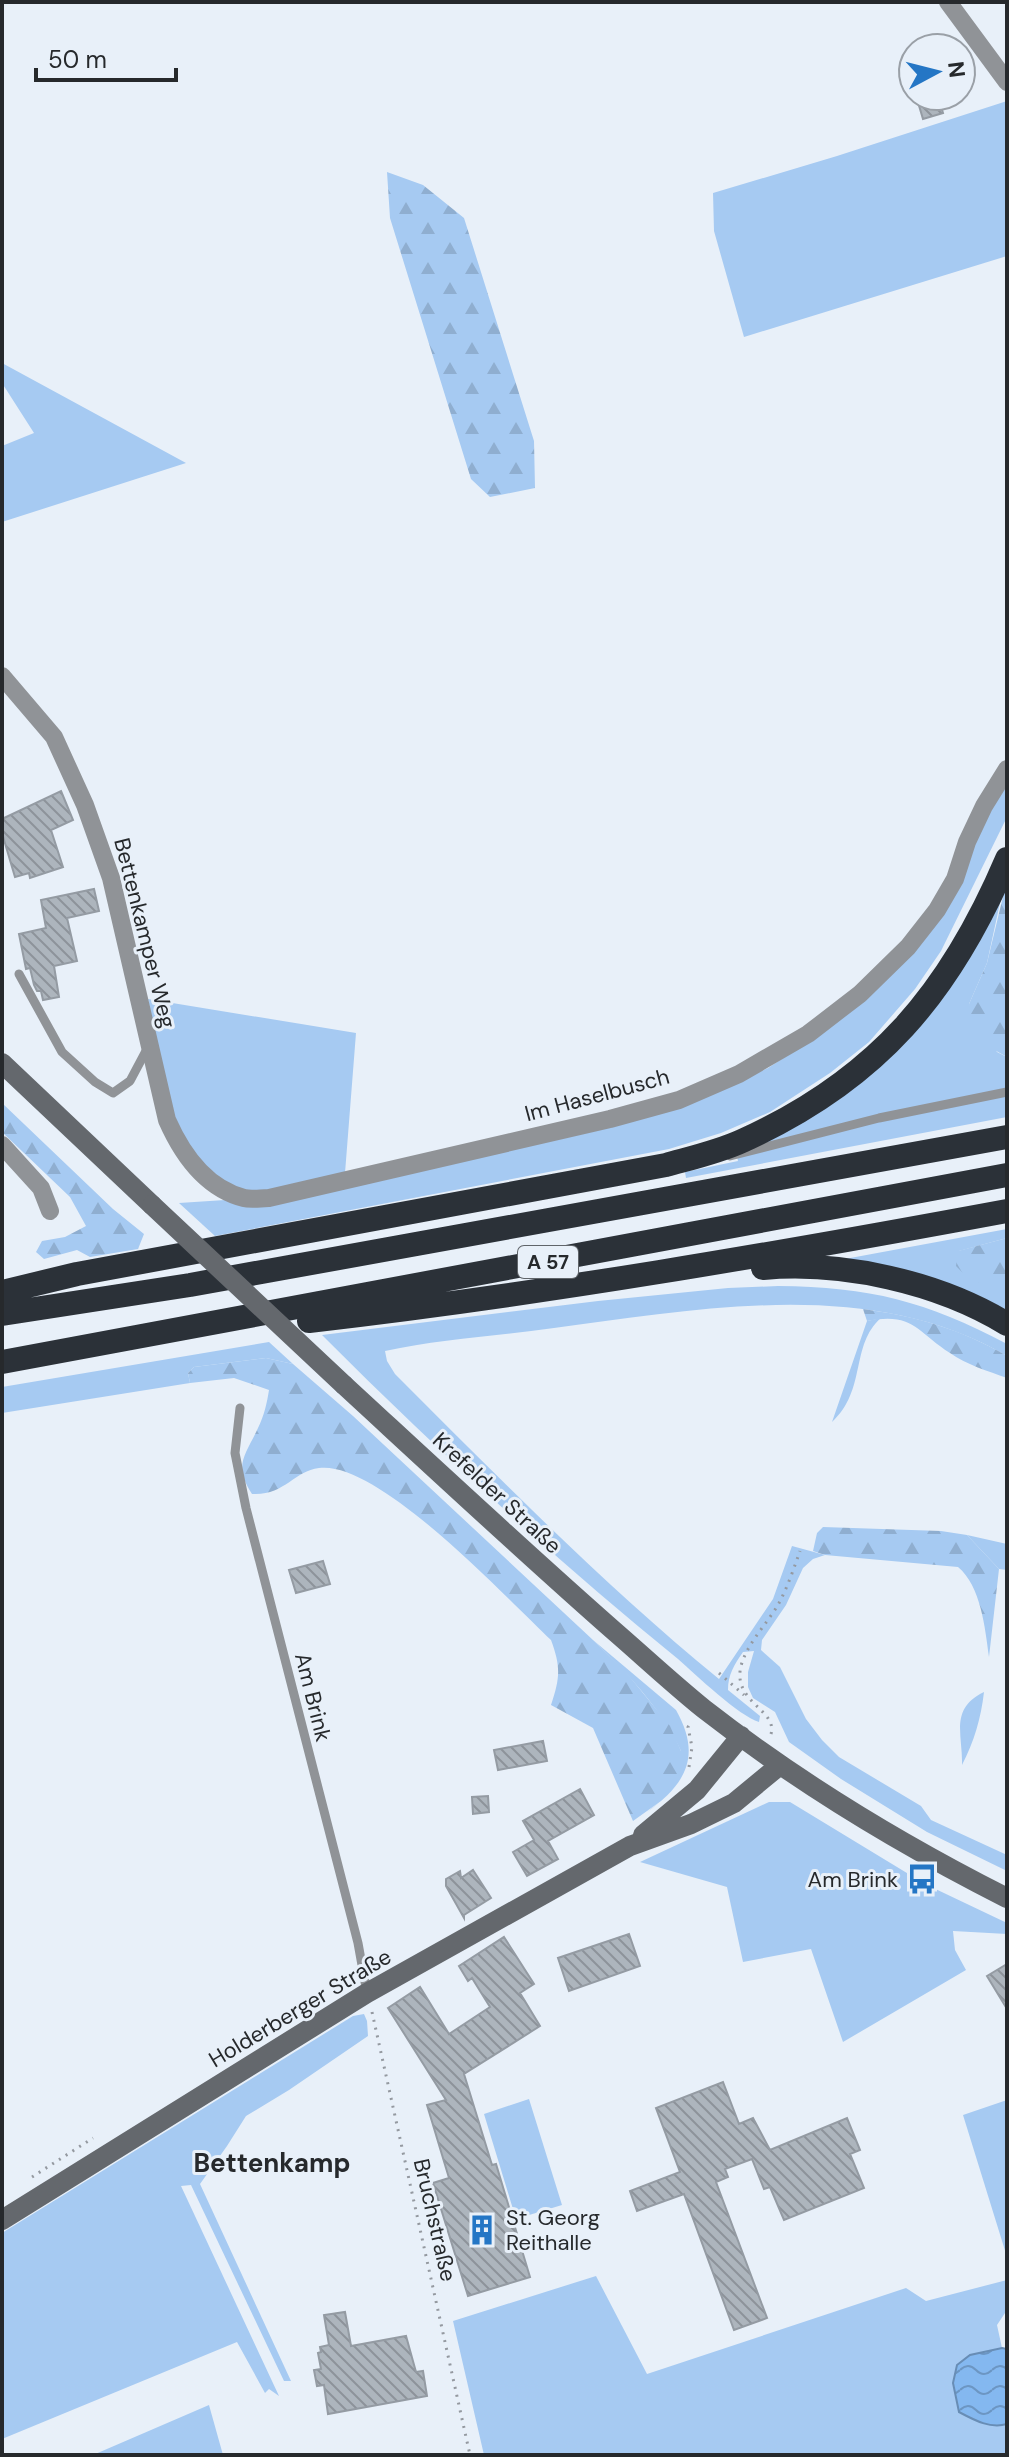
<svg xmlns="http://www.w3.org/2000/svg" width="1009" height="2457" font-family="'DM Sans',sans-serif">
<style>
.green{fill:#a6caf2}
.forest{fill:url(#forest-firs)}
.water{fill:url(#water-waves);stroke:#688db5;stroke-width:2}
.building{fill:url(#building-back-hatch);stroke:#949ba3;stroke-width:2}
.lines{fill:none;stroke-linecap:round;stroke-linejoin:round}
.path{stroke:#9499a0;stroke-width:3;stroke-dasharray:2 6;stroke-linecap:butt}
.service{stroke:#909397;stroke-width:9}
.minor{stroke:#909397;stroke-width:18}
.secondary{stroke:#64686d;stroke-width:20}
.motorway{stroke:#2b3138;stroke-width:24}
.secondary-bridge{stroke:#64686d;stroke-width:20}
.labels{text-anchor:middle;dominant-baseline:central;stroke-width:6;stroke-linejoin:round;paint-order:stroke}
.shield{fill:#e8f0f9;stroke:#60656a;stroke-width:2}
.shield-label{font-size:20px;font-weight:bold;fill:#26292c}
.street-label{font-size:22px;fill:#26292c;stroke:#e8f0f9}
.poi-label{font-size:22px;fill:#26292c;stroke:#e8f0f9;text-anchor:end}
.quarter-label{font-size:26px;font-weight:bold;fill:#26292c;stroke:#e8f0f9}
</style>
<defs>
<pattern id="forest-firs" width="22" height="20" patternUnits="userSpaceOnUse" patternTransform="scale(2)"><rect width="22" height="20" fill="#a6caf2"/><path d="M5 1l3.5 6h-7zM16 11l3.5 6h-7z" fill="#8faed0"/></pattern>
<pattern id="water-waves" width="16" height="10" patternUnits="userSpaceOnUse" patternTransform="scale(2)"><rect width="16" height="10" fill="#84b8f0"/><path d="M0 5q4-4 8 0t8 0" fill="none" stroke="#6c96c3"/></pattern>
<pattern id="building-back-hatch" width="6" height="6" patternUnits="userSpaceOnUse" patternTransform="scale(2)"><rect width="6" height="6" fill="#adb5bd"/><path d="M-1 5l2 2M0 0l6 6M5-1l2 2" fill="none" stroke="#8d939a"/></pattern>
</defs>
<rect width="100%" height="100%" fill="#e8f0f9"/>
<path class="green" d="M1007,101V256L744,337L714,231L713,193L837,156Z
M2,363L186,463L2,522V446L34,433L2,383Z
M1007,775V817L941,951L915,989L869,1042L830,1073L770,1112L721,1133L669,1149L215,1236L179,1203L225,1200L710,1095L768,1068L832,1026L901,963Z
M1003,889L987,963L969,1004L997,1052L1007,1057V1117L686,1178L685,1172L738,1161L736,1152L837,1098Z
M148,999L356,1033L345,1173L268,1191H245L223,1183L203,1168L172,1119Z
M1007,1229V1238L959,1251L1007,1295V1316L834,1261Z
M778,1286C870,1287 926,1301 1007,1344V1356C870,1276 702,1309 554,1328C498,1336 439,1339 385,1351L387,1361L395,1374C500,1479 604,1585 719,1679L773,1599L792,1546L825,1555L813,1559L803,1568L786,1605L762,1640L761,1650L780,1667L806,1719L822,1740L839,1757L921,1806L931,1820L1007,1855V1871L927,1832L841,1779L789,1742L775,1712L753,1698L748,1687V1672L754,1651L743,1652C734,1665 728,1675 728,1690L760,1716L759,1722C739,1716 696,1675 678,1659C553,1558 435,1448 322,1335L598,1301L728,1288Z
M881,1318C850,1345 867,1390 832,1422L867,1321Z
M269,1342L293,1364L266,1358L194,1367L188,1373L190,1383L2,1413V1387Z
M967,1535L1007,1544V1570L999,1569Z
M593,1640L676,1710C702,1756 686,1784 647,1812L661,1801L681,1751C661,1708 627,1673 593,1640Z
M984,1692C981,1718 974,1742 962,1765C963,1735 949,1709 984,1692Z
M769,1802H790L925,1884L1007,1923V1934L953,1931L955,1950L966,1970L843,2042L811,1949L743,1962L727,1887L640,1862Z
M364,2014L367,2021L368,2036L289,2090L246,2116L227,2146L200,2184L291,2381H284L191,2185L181,2186L279,2396L269,2389L265,2393L237,2342L2,2439V2233L353,2016Z
M529,2099L562,2205L516,2219L484,2114Z
M1007,2100V2257L963,2115Z
M596,2276L647,2374L906,2288L926,2301L1007,2280V2310L997,2325L1002,2348L970,2355L957,2365L1001,2426L1007,2424V2455H484L453,2321Z
M209,2405L223,2455H93Z"/>
<path class="forest" d="M387,172L423,185L464,218L534,441L535,488L490,497L471,479L390,218Z
M1007,880V1057L982,1043L971,1024L969,1004L987,963Z
M2,1103L113,1209L144,1234L138,1249L90,1257L77,1250L44,1259L36,1252L42,1241L65,1237L86,1226L70,1197L2,1132Z
M1007,1238V1295L967,1277L956,1266L958,1251Z
M863,1309C915,1316 961,1329 1007,1356V1378C988,1371 967,1365 950,1353C916,1331 913,1312 867,1321Z
M266,1358L293,1364L353,1416L593,1640L625,1671L670,1726L681,1751V1767L673,1787L661,1801L633,1821L593,1728L551,1705C560,1678 561,1667 551,1640C507,1599 379,1460 319,1468C294,1471 284,1496 252,1494C233,1465 245,1456 258,1428C264,1416 267,1403 269,1390L234,1378L190,1383L188,1373L194,1367Z
M823,1527L941,1531L967,1535L999,1569L989,1657C985,1628 981,1586 958,1567L825,1555L813,1551L817,1533Z"/>
<path class="water" d="M1002,2348L1007,2349V2424C990,2429 974,2420 959,2412L953,2383L957,2365L970,2355Z"/>
<path class="building" d="M926,96H938L943,113L923,119L917,99Z
M61,791L73,820L51,830L63,867L30,878L29,873L15,877L2,833V819Z
M94,889L99,911L67,918L77,961L54,966L59,997L43,1000L41,991H37L34,985L30,968L26,969L19,934L46,928L41,900Z
M323,1561L330,1584L296,1593L289,1570Z
M543,1741L547,1761L498,1770L494,1750Z
M580,1789L594,1815L548,1841L558,1859L527,1876L513,1852L534,1840L523,1821Z
M488,1796L489,1812L473,1814L472,1797Z
M473,1870L491,1898L464,1915V1918L446,1886V1879L460,1871L461,1878Z
M629,1934L640,1966L569,1991L558,1958Z
M504,1937L534,1984L520,1993L540,2026L464,2074L492,2165L496,2164L530,2277L468,2296L433,2183L449,2178L427,2105L446,2100L388,2008L420,1987L449,2034L490,2007L472,1978L468,1981L459,1966Z
M1007,1964V2009L987,1976Z
M723,2082L739,2124L753,2118L770,2150L847,2118L860,2150L850,2154L864,2188L784,2220L770,2187L764,2189L752,2159L725,2169L728,2177L716,2182L767,2318L734,2330L684,2194L637,2211L630,2191L680,2172L656,2108Z
M345,2312L351,2346L406,2336L416,2372L423,2371L427,2396L328,2414L324,2385L317,2386L314,2370L321,2369L318,2353L321,2352L320,2347L329,2345L324,2315Z"/>
<g class="lines">
<path class="path" d="M719,1673L744,1695
M771,1734C778,1710 732,1702 741,1666C747,1643 768,1623 779,1603C788,1586 794,1568 800,1551
M689,1767L692,1747L688,1727L690,1724
M372,2012L470,2455
M32,2177L93,2138"/>
<path class="service" d="M19,974L62,1052L95,1082L113,1093L130,1081L147,1049
M730,1156L879,1118L1007,1092
M240,1408L235,1453L246,1508L358,1943L367,1993"/>
<path class="minor" d="M948,2L1007,82
M2,676L54,737L85,805L111,878L167,1120C182,1154 205,1188 244,1198C251,1200 261,1198 269,1198L610,1119L679,1100L739,1074L808,1034L860,994L908,947L937,910L955,879L967,842L984,806L1007,769
M2,1145L41,1188L50,1211"/>
<path class="secondary" d="M2,1063L152,1205
M344,1385C433,1467 522,1550 613,1630C643,1656 673,1684 704,1709C799,1783 900,1844 1007,1898
M643,1835L697,1790L741,1736
M2,2220L367,1993L630,1846L691,1824L734,1803L780,1765"/>
<path class="motorway" d="M763,1268C843,1261 938,1282 1007,1324
M2,1292L77,1274L666,1165C691,1158 718,1152 742,1141C877,1080 950,993 1007,859
M2,1314L190,1285L1007,1137
M309,1321C544,1294 775,1254 1007,1211
M2,1362L1007,1175"/>
<path class="secondary-bridge" d="M152,1205L344,1385"/>
</g>
<defs>
<g id="bus-bare" transform="scale(2.4)"><path d="M-5-6H5V4H4V6H2V4H-2V6H-4V4H-5ZM-3.5-4V0h7V-4ZM-3.5 1.2v1.5H-2V1.2ZM2 1.2v1.5H3.5V1.2Z" fill="#2476c5" stroke="#e8f0f9" stroke-width="2.5" paint-order="stroke"/></g>
<g id="building-bare" transform="scale(2.4)"><path d="M-4-6H4V6H1V3H-1V6H-4ZM-2.5-4.3h1.7v1.8h-1.7ZM.8-4.3h1.7v1.8H.8ZM-2.5-1h1.7V.8h-1.7ZM.8-1h1.7V.8H.8Z" fill="#2476c5" stroke="#e8f0f9" stroke-width="2.5" paint-order="stroke"/></g>
</defs>
<g fill-rule="evenodd">
<use href="#bus-bare" x="922" y="1879"/>
<use href="#building-bare" x="482" y="2230"/>
</g>
<g class="labels">
<rect class="shield" x="518" y="1246" width="60" height="32" rx="6"/>
<g class="shield-label">
<text x="548" y="1262">A 57</text>
</g>
<g class="street-label">
<text transform="translate(145 933) rotate(76)">Bettenkamper Weg</text>
<text transform="translate(597 1095) rotate(-15)">Im Haselbusch</text>
<text transform="translate(497 1493) rotate(43)">Krefelder Straße</text>
<text transform="translate(313 1697) rotate(76)">Am Brink</text>
<text transform="translate(300 2008) rotate(-31)">Holderberger Straße</text>
<text transform="translate(435 2220) rotate(77)">Bruchstraße</text>
</g>
<g class="poi-label">
<text x="898" y="1879">Am Brink</text>
<text x="506" y="2217" text-anchor="start">St. Georg<tspan x="506" dy="25">Reithalle</tspan></text>
</g>
<g class="quarter-label">
<text x="272" y="2163">Bettenkamp</text>
</g>
</g>
<rect width="1009" height="2457" fill="none" stroke="#26292c" stroke-width="8"/>
<g transform="translate(937 72) rotate(83)"><circle r="38" fill="#e8f0f9" stroke="#9aa0a7" stroke-width="2"/>
<path d="M0-6L14 30L0 20L-14 30Z" fill="#2476c5"/>
<text y="-12" font-size="22" font-weight="bold" text-anchor="middle" fill="#26292c">N</text>
</g>
<path d="M36 68v12h140v-12" fill="none" stroke="#26292c" stroke-width="4"/>
<text x="48" y="68" font-size="24" fill="#26292c" stroke="#e8f0f9" stroke-width="6" paint-order="stroke">50 m</text>
</svg>
